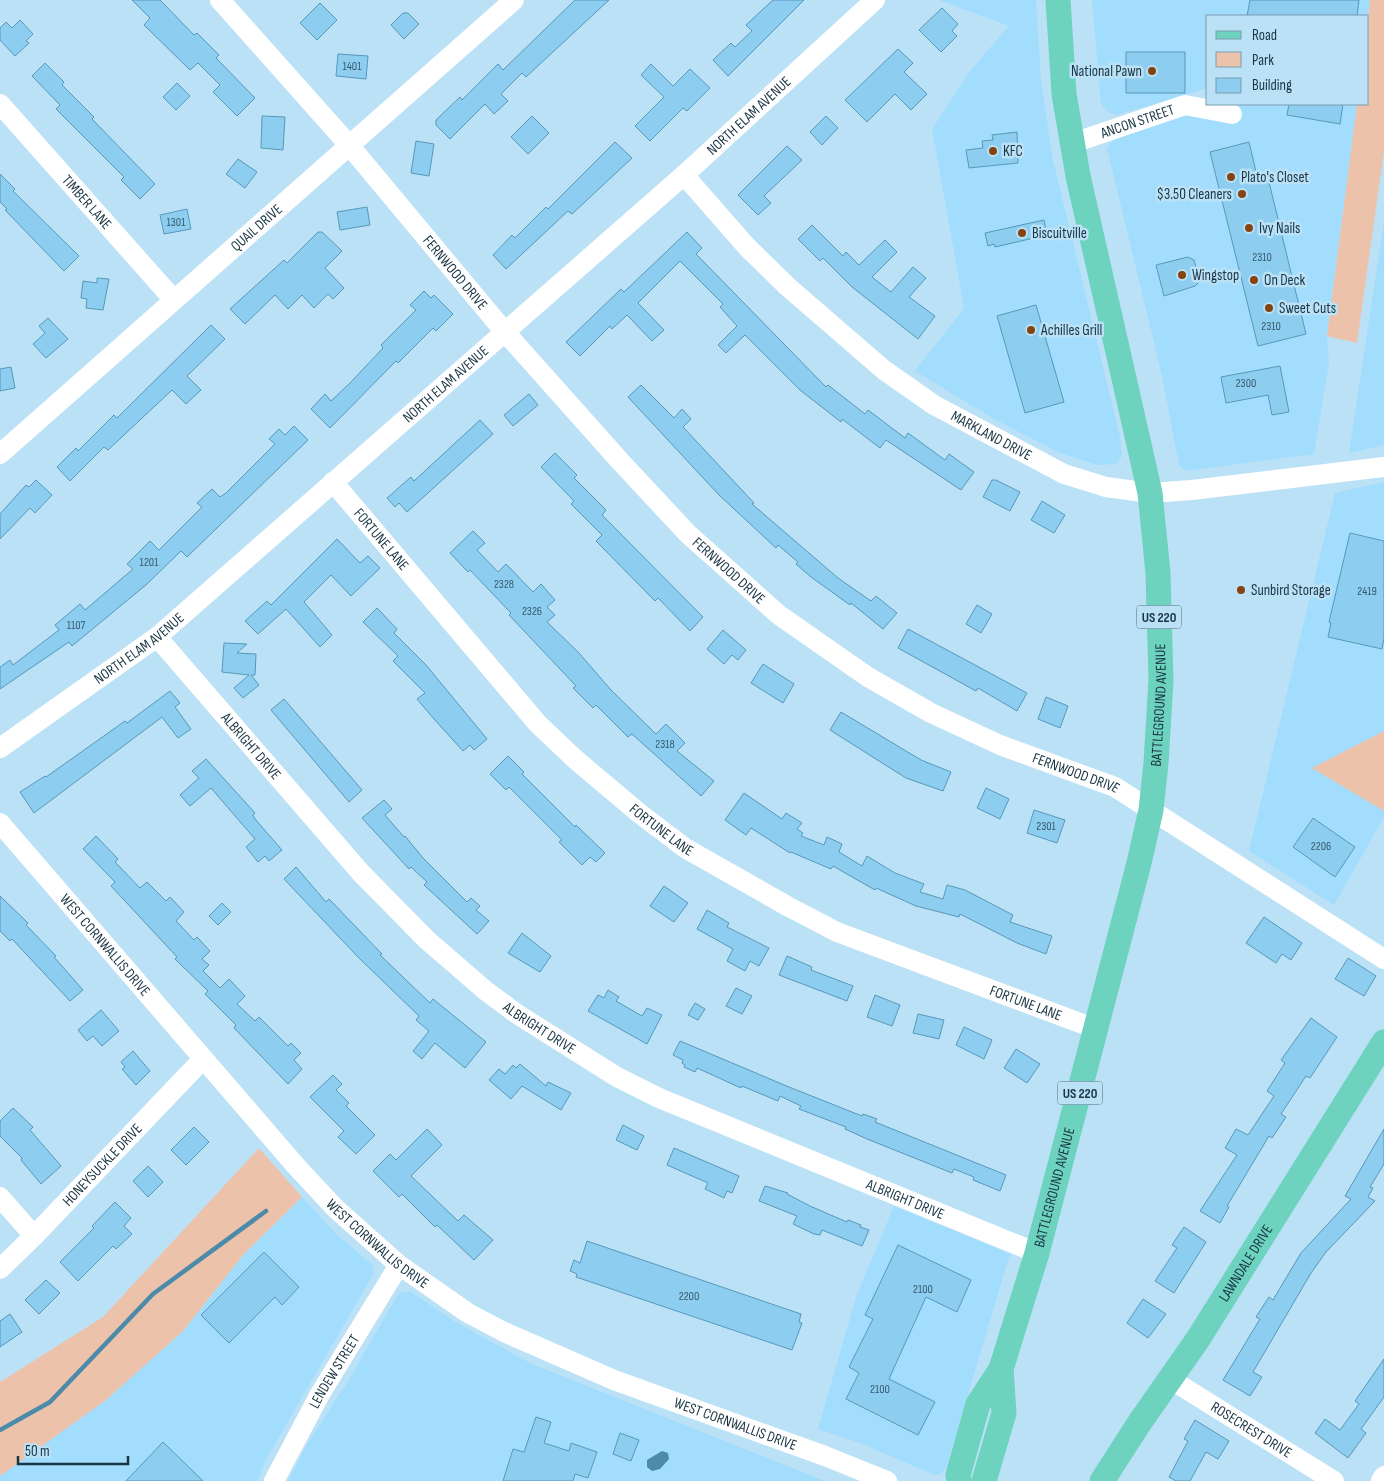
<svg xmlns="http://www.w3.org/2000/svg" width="1384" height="1481" font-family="'Sofia Sans Condensed',sans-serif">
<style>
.built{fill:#a2ddfd}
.green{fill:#ecc3aa}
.water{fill:#4c8aaa}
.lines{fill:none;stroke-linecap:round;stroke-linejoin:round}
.stream{stroke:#4c8aaa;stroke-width:4.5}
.building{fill:#8dcdef;stroke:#5798b9}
.minor{stroke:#fff;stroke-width:20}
.major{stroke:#6dd2be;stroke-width:25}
.poi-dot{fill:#85430f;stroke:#bbe1f7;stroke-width:2}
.labels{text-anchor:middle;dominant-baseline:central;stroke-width:5;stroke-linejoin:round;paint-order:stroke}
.number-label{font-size:12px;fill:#375b6e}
.shield{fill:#bbe1f7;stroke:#4a6979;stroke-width:1}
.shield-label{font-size:14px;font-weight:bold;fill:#1a3543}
.poi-label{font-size:15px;fill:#1a3543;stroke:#bbe1f7;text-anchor:start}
.street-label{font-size:15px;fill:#1a3543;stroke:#bbe1f7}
</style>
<rect width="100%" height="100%" fill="#bbe1f7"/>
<path class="built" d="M939,0H1036L1041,80L1052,156L1120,437L1122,456L1116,464L1098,465L1060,453L996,420L915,371L964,308L932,129L970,71L1009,26Z
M1092,0H1370L1368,18L1208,16V88L1116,115L1110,113L1101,105Z
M1222,104H1357L1327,336L1329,362L1314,454L1185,471L1179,465L1162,376L1107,148L1115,138Z
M1384,221V445L1349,453Z
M1384,482V731L1313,768L1384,811V817L1334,905L1249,851L1335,493Z
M302,1197L337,1235L372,1264L374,1273L265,1461L258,1481H0V1476L106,1400L183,1331L244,1254Z
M894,1206L1010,1254L946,1468L940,1474L934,1475L860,1443L818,1429L856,1297Z
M403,1292H411L457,1323L532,1364L825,1481H288L309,1441L347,1383L397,1296Z"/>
<path class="green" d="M1370,0H1384V151L1357,343L1327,336L1357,104H1368V18Z
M1384,731V811L1312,768Z
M259,1148L302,1197L244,1254L183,1331L106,1400L0,1476V1382L103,1317Z"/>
<path class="water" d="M662,1451L668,1453L669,1459L660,1469L652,1471L647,1467V1460Z"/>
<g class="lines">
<path class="stream" d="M0,1430L50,1402L153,1294L266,1211"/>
</g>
<path class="building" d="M132,0H160L194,35L197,33L219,55L216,58L255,98L237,116L213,92L220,85L198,63L190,70L144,25L150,18Z
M575,0H609L526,77L522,73L501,94L508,101L494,114L485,104L450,139L436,125V120L460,97L462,100L498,64L503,70Z
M773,0H804L728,76L713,60L731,43L735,47L752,31L746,25Z
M1250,0H1359L1357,16H1247Z
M320,3L337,20L317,40L300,23Z
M942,8L958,24L952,31L957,36L941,52L919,30Z
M403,13H408L419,24L404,39L391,25Z
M20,20L33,34L26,41L29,43L15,56L0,40V28L6,22L12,28Z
M898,49L913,63L904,72L927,94L911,110L895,94L867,122L845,100Z
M1126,52H1185V93H1126Z
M338,54L368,56L366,79L336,76Z
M45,63L64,82L62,85L94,117L92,119L155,184L140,199L121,180L124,177L56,109L60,105L32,76Z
M651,64L673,86L690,69L710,88L687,111L683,108L650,141L635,126L664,97L641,75Z
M177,83L190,96L176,110L163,97Z
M1289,104H1343L1340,124L1287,115Z
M262,116L285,117L283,150L261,148Z
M532,116L549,133L528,154L511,137Z
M826,116L838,128L822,145L810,132Z
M1017,132L1018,163L969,168L966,150L983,148L982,141L993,140L992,135Z
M416,141L434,144L429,176L411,173Z
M615,142L632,158L572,214L568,211L506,269L493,255L512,235L515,238L546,207L548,209Z
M1249,142L1258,180L1268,178L1306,334L1258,346L1210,152Z
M787,146L802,160L764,196L771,203L758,215L738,195Z
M238,159L257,172L245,188L226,174Z
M0,174L15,189L13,191L79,256L64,271L5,210L7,209L0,202Z
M367,207L370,225L340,230L337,212Z
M187,209L191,229L164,234L160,215Z
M1044,220L1047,235L995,247L994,244L988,246L985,233Z
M812,225L843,256L846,252L859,265L885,240L897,252L872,277L891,292L913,267L926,278L909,297L935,316L918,339L852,287L823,258L820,261L798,239Z
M318,232H322L342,251L325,268L344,288L333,299L328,294L314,308L302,295L288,309L275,295L245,324L230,309L284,260L287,263Z
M687,232L702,248L696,254L826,387L828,385L865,414L868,410L905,438L908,433L945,460L949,454L974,472L961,490L886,440L880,448L842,419L841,422L800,390L745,335L726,353L718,345L737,326L720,307L723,304L680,261L638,303L664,330L652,341L627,315L612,329L610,326L580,356L566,342L621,289L624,292Z
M1188,257L1194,260L1200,281L1195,286L1164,296L1156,265Z
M97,278L109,279L103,310L86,308L87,299L81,298L83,281L97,283Z
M424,291L431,298L434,295L453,314L436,331L433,328L398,363L396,361L330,428L311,409L325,394L331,401L350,383L383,348L381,345L416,310L410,305Z
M1036,305L1064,402L1025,413L997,316Z
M48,318L68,339L46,358L33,344L45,333L39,326Z
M211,325L225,339L187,376L201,390L186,404L172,390L108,450L104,447L70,481L57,467L76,448L78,451L114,415L117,418Z
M1280,366L1289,412L1272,415L1268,395L1226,403L1221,377Z
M11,367L15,388L0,391V369Z
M641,385L674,418L682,409L691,419L683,427L754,503L752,504L838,578L871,601L876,596L897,613L883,629L851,603L850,605L811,577L796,564L798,562L778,545L776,548L719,495L628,397Z
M529,394L538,405L513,426L504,415Z
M480,420L493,434L407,512L399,503L395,507L387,498L411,477L414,481Z
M294,426L308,440L187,557L181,551L147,584L72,646L69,642L0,689V667L10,660L13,665L59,630L55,625L80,604L85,610L133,569L127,564L150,541L159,550L202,507L197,503L212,489L220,497L226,493L275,444L269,439L279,429L285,435Z
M555,453L577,475L574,478L606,510L602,515L703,617L690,631L658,598L655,601L596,541L602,535L571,504L574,501L541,467Z
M36,480L52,495L35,513L30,508L0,539V514L26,485L29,487Z
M992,480H996L1020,492L1010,511L983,497Z
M1042,501L1065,515L1054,533L1031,520Z
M473,531L485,543L477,550L498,572L506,564L533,592L541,584L555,600L547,607L555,615L547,622L579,653L611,690L656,734L666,724L685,743L677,751L714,781L701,796L632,734L628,737L596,705L593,708L573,688L576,686L509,615L511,613L470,570L468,572L450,553Z
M1350,533L1384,541V638L1382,649L1328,637L1331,623L1329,622Z
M337,539L360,563L368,556L380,568L351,596L331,575L304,602L332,635L320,647L286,609L258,634L245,621L267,601L271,605Z
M977,605L992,614L981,633L966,624Z
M377,608L397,629L394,633L426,665L487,739L474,750L470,745L463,751L434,719L417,699L425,693L393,661L398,656L363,622Z
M908,629L1027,693L1017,711L978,688L976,691L898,648Z
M723,630L746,650L738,660L732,655L724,664L707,649Z
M224,643L247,644L237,653L256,654L255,675H251L259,685L243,698L234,688L249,675L222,672Z
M763,664L794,684L783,703L751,683Z
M170,691L180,703L175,707L191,729L178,738L162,717L34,813L20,792L45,776L46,777L125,721L127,723Z
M1046,697L1068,706L1060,728L1038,719Z
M284,699L362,790L349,802L271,710Z
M841,712L921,760L951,772L943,791L906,778L830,730Z
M508,756L524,772L522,774L575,827L576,825L605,853L596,862L590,857L582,865L559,842L562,840L509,787L506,790L490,774Z
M206,759L255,813L253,815L255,819L282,850L269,861L265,856L258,862L246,847L255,839L211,788L190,806L180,795L199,778L192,771Z
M986,788L1009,799L1000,819L977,808Z
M744,793L782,819L786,813L802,823L797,829L803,833L801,836L824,845L827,837L842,844L839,852L862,866L867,856L895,873L924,884L920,892L943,899L947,885L965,890L1013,915L1010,922L1052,936L1046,954L1017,943L960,914L959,917L916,906L876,888L875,890L833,866L831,869L791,852L790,853L751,828L746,835L725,820Z
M384,800L392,809L385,815L404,837L405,836L423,858L467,902L471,898L480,906L476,910L489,921L477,934L424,885L427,882L411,867L409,869L362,818Z
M1034,810L1065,820L1057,843L1027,833Z
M1313,818L1355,847L1335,877L1293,847Z
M96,836L118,859L115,862L140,888L147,882L166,901L170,897L184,912L176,921L194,940L197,937L210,951L202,959L209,965L203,971L220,988L229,979L245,996L237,1004L255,1021L259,1017L288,1046L291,1043L301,1053L294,1060L302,1069L288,1084L234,1028L236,1025L205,994L208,991L175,959L177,957L111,886L115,882L83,849Z
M296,867L326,902L329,899L382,954L380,955L430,1003L433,999L486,1042L465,1068L435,1043L422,1059L413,1051L429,1031L416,1020L419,1016L359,958L284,879Z
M664,886L688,903L674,922L650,906Z
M0,896L28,923L26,925L56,956L54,957L83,990L70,1001L12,939L10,941L0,931Z
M222,903L231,912L218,925L209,916Z
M707,910L729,923L727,927L769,948L759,966L750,961L745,971L727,961L733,949L697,929Z
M1264,917L1302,943L1291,960L1282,954L1276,963L1246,943Z
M522,933L551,956L540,972L508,953Z
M787,956L812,967L811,970L853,986L847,1001L779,975Z
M1348,958L1376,976L1364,996L1335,979Z
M736,988L752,996L742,1014L726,1006Z
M608,990L619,997L616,1001L642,1016L647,1008L662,1015L647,1044L588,1011L598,995L604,998Z
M875,995L900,1005L892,1026L867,1017Z
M695,1003L705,1009L698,1020L688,1015Z
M101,1010L119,1031L102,1046L93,1036L87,1041L78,1030Z
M918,1014L944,1020L939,1039L913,1033Z
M1311,1018L1337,1037L1310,1078L1306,1076L1281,1114L1286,1117L1272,1138L1269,1136L1227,1206L1229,1207L1220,1223L1200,1211L1237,1155L1225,1148L1236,1129L1248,1135L1274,1096L1267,1091L1285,1063L1281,1060Z
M964,1027L992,1040L984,1059L956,1045Z
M680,1041L789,1087L862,1116L863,1114L877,1119L875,1122L1006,1175L1000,1191L973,1180L974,1177L954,1169L952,1173L867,1139L845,1129L846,1127L799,1109L801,1106L780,1096L778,1101L742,1086L741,1088L697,1068L695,1072L684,1067L685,1065L682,1063L683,1060L673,1055Z
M1016,1049L1040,1064L1027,1083L1004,1068Z
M133,1051L150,1071L136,1085L122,1069L125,1067L121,1062Z
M520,1064L546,1086L548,1082L571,1093L561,1110L522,1086L511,1099L489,1080L499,1069L505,1074L513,1065L516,1068Z
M333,1075L342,1084L336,1090L349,1103L346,1106L375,1135L356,1154L338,1137L344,1131L310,1097Z
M13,1108L33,1127L30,1130L61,1166L41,1184L21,1160L22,1158L0,1136V1121Z
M623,1125L644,1136L637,1150L616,1140Z
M194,1127L209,1142L186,1165L171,1150Z
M427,1129L442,1145L411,1176L458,1221L464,1215L493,1240L474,1260L437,1225L435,1227L402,1194L399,1197L373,1171L390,1154L396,1160Z
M1384,1129V1164L1370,1187L1373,1188L1368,1197L1375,1201L1326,1252L1311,1273L1253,1372L1262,1377L1250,1396L1223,1380L1260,1319L1256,1317L1269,1297L1273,1300L1301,1253L1351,1199L1345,1196Z
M674,1148L739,1176L732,1193L727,1191L724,1198L705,1189L708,1183L667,1165Z
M148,1166L163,1182L148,1197L133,1181Z
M765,1186L788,1193L787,1194L810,1206L847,1222L848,1220L861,1225L860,1227L869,1230L862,1246L822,1230L820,1235L814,1234L793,1224L797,1216L759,1201Z
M115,1202L131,1218L124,1226L132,1234L116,1249L113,1246L78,1281L60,1262L94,1228L92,1226Z
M1184,1227L1206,1242L1174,1293L1155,1281L1177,1248L1172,1245Z
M587,1241L801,1314L799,1322L802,1323L792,1350L576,1277L577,1274L570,1271L574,1260L580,1263Z
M898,1245L971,1280L957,1312L926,1297L889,1379L935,1402L918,1435L846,1399L859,1373L849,1367L873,1319L865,1315Z
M264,1252L299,1287L282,1305L275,1297L229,1343L201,1315Z
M46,1280L60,1293L39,1314L25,1300Z
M1143,1299L1166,1314L1148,1338L1127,1323Z
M10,1314L22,1332L0,1347V1321Z
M1384,1359V1397L1361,1429L1366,1433L1348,1458L1315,1433L1325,1419L1340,1430L1359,1404L1355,1401Z
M536,1417L551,1422L544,1443L569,1451L571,1443L597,1452L588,1478L575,1474L573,1481H503L513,1449L524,1452Z
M1195,1420L1229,1441L1218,1459L1206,1452L1190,1481H1176L1169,1477L1188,1441L1184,1439Z
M620,1433L639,1440L631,1461L613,1454Z
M163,1442L203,1481H126Z"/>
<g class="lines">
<g class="minor">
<path id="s1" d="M220,0L349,145L504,331L619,460L688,534L779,615L868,677L931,713L1000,745L1115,787L1384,959"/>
<path id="s2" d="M0,104L174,300"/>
<path id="s3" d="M1073,143L1185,105L1232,114"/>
<path id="s4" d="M684,175L747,247L788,287L884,370L934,405L1064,474L1106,487L1150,493L1192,490L1384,467"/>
<path id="s5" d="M0,454L514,0"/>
<path id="s6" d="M333,482L538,724L575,759L639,813L685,848L789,907L837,932L1096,1029"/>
<path id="s7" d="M157,637L361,873L427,940L486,991L517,1014L617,1077L659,1098L1037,1253"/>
<path id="s8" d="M0,748L157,637L684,175L875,0"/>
<path id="s9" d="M0,823L296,1166L335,1208L399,1265L468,1313L504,1332L614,1380L825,1456L887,1481"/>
<path d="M0,1197L34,1236"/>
<path id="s10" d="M0,1269L34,1236L203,1059"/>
<path id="s11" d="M1170,1379L1334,1481"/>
<path id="s12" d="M274,1481L320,1394L399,1265"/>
<path d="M1381,1481L1384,1476"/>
</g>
<g class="major">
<path id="s13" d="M959,1481L958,1475L978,1404L1001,1369L1037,1253L1139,863L1151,810L1156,763L1161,680L1158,573L1150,493L1078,176L1064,94L1058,0"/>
<path d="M984,1481L1004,1413L1001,1369"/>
<path id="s14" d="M1102,1481L1140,1422L1198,1339L1384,1042"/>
</g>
</g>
<g class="poi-dot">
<circle cx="1152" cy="71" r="5"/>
<circle cx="993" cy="151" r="5"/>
<circle cx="1231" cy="177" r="5"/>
<circle cx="1242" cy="194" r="5"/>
<circle cx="1249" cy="228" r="5"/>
<circle cx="1022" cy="233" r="5"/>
<circle cx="1182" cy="275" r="5"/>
<circle cx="1254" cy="280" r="5"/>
<circle cx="1269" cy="308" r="5"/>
<circle cx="1031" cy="330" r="5"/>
<circle cx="1241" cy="590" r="5"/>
</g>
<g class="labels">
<g class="number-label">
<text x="352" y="66">1401</text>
<text x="176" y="222">1301</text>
<text x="1262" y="257">2310</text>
<text x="1271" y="326">2310</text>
<text x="1246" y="383">2300</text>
<text x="149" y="562">1201</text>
<text x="504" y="584">2328</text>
<text x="1367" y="591">2419</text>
<text x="532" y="611">2326</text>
<text x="76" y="625">1107</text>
<text x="665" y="744">2318</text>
<text x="1046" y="826">2301</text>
<text x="1321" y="846">2206</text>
<text x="923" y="1289">2100</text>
<text x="689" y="1296">2200</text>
<text x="880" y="1389">2100</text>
</g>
<g class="shield">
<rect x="1136.5" y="605.5" width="45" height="23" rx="4"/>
<rect x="1057.5" y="1081.5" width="45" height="23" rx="4"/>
</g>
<g class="shield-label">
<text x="1159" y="617">US 220</text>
<text x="1080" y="1093">US 220</text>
</g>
<g class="poi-label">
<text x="1142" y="71" text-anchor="end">National Pawn</text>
<text x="1003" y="151">KFC</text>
<text x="1241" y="177">Plato's Closet</text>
<text x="1232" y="194" text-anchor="end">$3.50 Cleaners</text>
<text x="1259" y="228">Ivy Nails</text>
<text x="1032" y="233">Biscuitville</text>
<text x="1192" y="275">Wingstop</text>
<text x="1264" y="280">On Deck</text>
<text x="1279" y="308">Sweet Cuts</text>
<text x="1041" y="330">Achilles Grill</text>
<text x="1251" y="590">Sunbird Storage</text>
</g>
<g class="street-label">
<text stroke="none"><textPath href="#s8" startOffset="981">NORTH ELAM AVENUE</textPath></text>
<text stroke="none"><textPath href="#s3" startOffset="68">ANCON STREET</textPath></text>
<text stroke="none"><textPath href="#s2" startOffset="131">TIMBER LANE</textPath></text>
<text stroke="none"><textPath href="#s5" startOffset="342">QUAIL DRIVE</textPath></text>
<text stroke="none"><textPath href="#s1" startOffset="360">FERNWOOD DRIVE</textPath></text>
<text stroke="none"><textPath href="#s8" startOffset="576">NORTH ELAM AVENUE</textPath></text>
<text stroke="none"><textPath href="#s4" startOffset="406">MARKLAND DRIVE</textPath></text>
<text stroke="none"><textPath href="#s6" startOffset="75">FORTUNE LANE</textPath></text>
<text stroke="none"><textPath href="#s1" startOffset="765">FERNWOOD DRIVE</textPath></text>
<text stroke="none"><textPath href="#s8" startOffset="171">NORTH ELAM AVENUE</textPath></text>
<text stroke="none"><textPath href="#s13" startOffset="806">BATTLEGROUND AVENUE</textPath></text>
<text stroke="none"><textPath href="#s7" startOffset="144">ALBRIGHT DRIVE</textPath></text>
<text stroke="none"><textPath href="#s1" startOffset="1170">FERNWOOD DRIVE</textPath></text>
<text stroke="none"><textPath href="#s6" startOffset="480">FORTUNE LANE</textPath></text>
<text stroke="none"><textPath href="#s9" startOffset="161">WEST CORNWALLIS DRIVE</textPath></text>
<text stroke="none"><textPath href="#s6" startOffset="885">FORTUNE LANE</textPath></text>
<text stroke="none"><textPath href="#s7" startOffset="549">ALBRIGHT DRIVE</textPath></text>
<text stroke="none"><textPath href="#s10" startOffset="146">HONEYSUCKLE DRIVE</textPath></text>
<text stroke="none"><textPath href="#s13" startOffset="311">BATTLEGROUND AVENUE</textPath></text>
<text stroke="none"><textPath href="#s7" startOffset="954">ALBRIGHT DRIVE</textPath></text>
<text stroke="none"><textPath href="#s9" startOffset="566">WEST CORNWALLIS DRIVE</textPath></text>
<text stroke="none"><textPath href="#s14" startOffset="261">LAWNDALE DRIVE</textPath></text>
<text stroke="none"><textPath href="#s12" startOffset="125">LENDEW STREET</textPath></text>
<text stroke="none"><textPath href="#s9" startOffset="970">WEST CORNWALLIS DRIVE</textPath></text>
<text stroke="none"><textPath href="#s11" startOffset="96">ROSECREST DRIVE</textPath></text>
</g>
</g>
<rect x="1206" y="15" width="162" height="90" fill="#bbe1f7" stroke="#7b9caf"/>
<rect x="1216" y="31" width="25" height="8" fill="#6dd2be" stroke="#7b9caf"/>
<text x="1252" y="40" font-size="15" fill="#1a3543">Road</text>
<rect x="1216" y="52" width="25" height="15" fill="#ecc3aa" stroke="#7b9caf"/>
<text x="1252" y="65" font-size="15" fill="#1a3543">Park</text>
<rect x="1216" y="78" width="25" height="15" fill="#8dcdef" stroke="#7b9caf"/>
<text x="1252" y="90" font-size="15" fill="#1a3543">Building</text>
<path d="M18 1456v8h110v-8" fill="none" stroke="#1a3543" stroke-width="2.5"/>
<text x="25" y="1456" font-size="15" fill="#1a3543" stroke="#bbe1f7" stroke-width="4" paint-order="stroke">50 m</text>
</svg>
